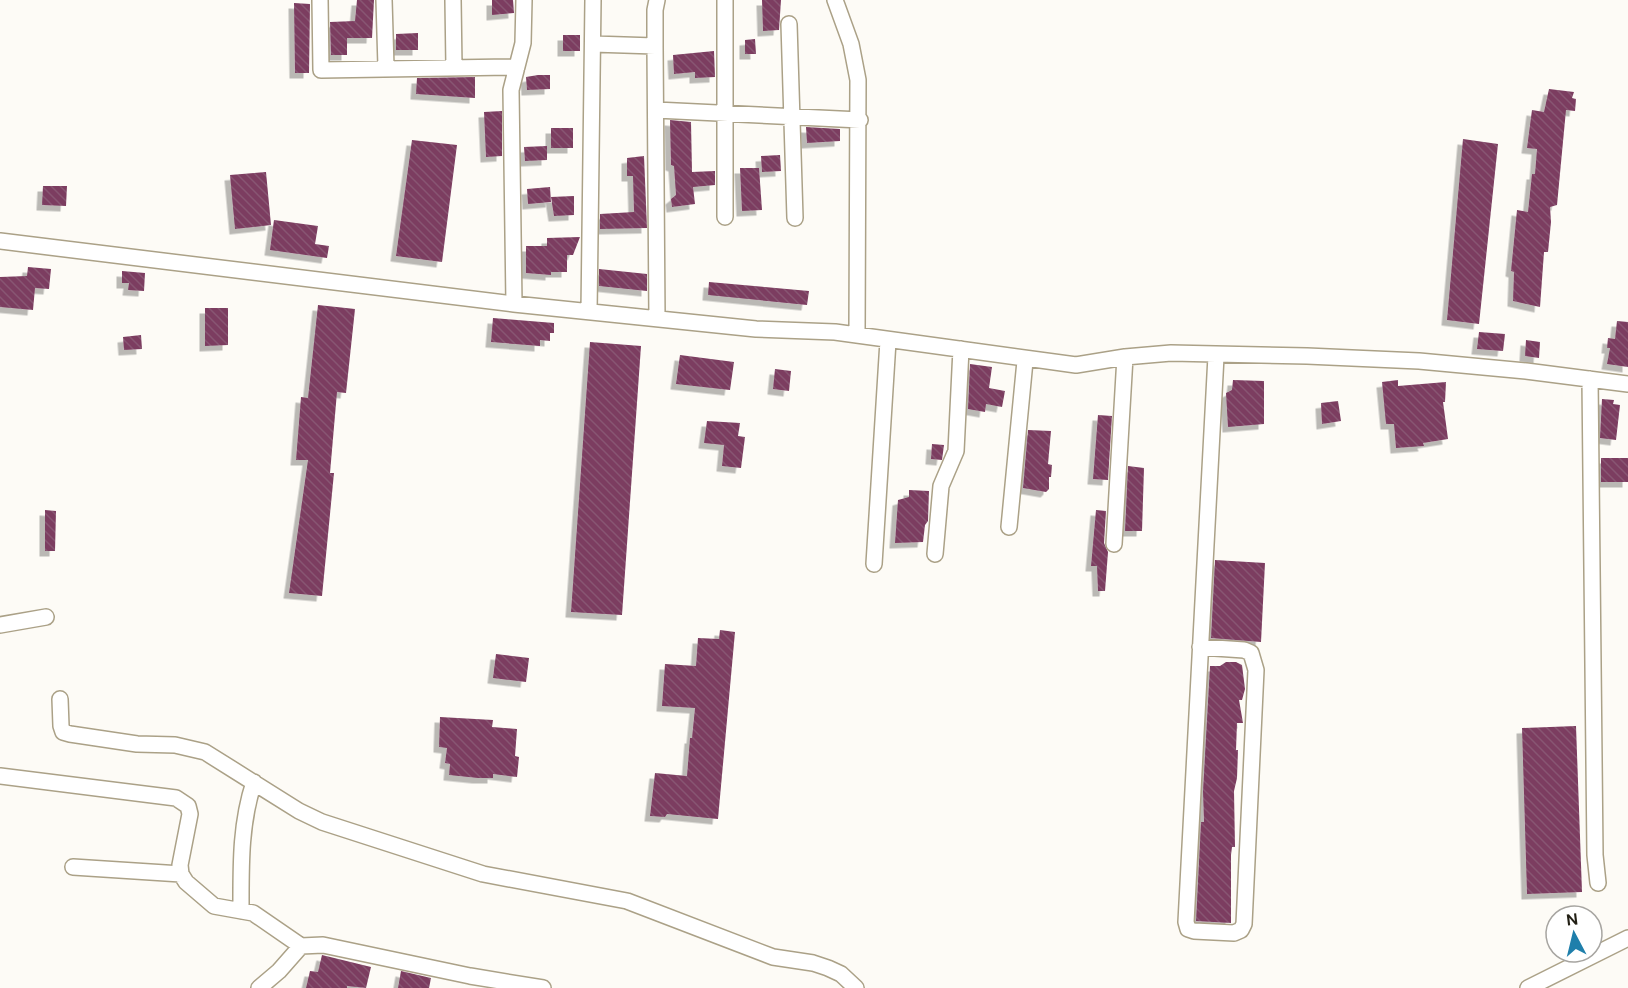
<svg xmlns="http://www.w3.org/2000/svg" width="1628" height="988" font-family="'DM Sans',sans-serif">
<style>
.building{fill:url(#building-back-hatch);filter:url(#shadow)}
.lines{fill:none;stroke-linecap:round;stroke-linejoin:round}
.minor-casing{stroke:#aba187;stroke-width:18}
.minor{stroke:#fff;stroke-width:15}
</style>
<defs>
<pattern id="building-back-hatch" width="6" height="6" patternUnits="userSpaceOnUse" patternTransform="scale(1.5)"><rect width="6" height="6" fill="#7b3c60"/><path d="M-1 5l2 2M0 0l6 6M5-1l2 2" fill="none" stroke="#885672"/></pattern>
<filter id="shadow"><feDropShadow dx="-5.5" dy="5.5" stdDeviation="0" flood-color="#0004"/></filter>
</defs>
<rect width="100%" height="100%" fill="#fdfbf6"/>
<path class="building" d="M357,0H374L372,38H347V55H331L330,22L355,21Z
M492,0H513L514,13L492,15Z
M762,0H781L779,30L763,31Z
M294,3L310,4L309,73H295Z
M418,33V50H396V34Z
M563,35H580V51H563Z
M755,39L756,54H745V40Z
M714,51L715,77L695,78V72L674,74L673,55Z
M538,75H550V89L527,90L526,77Z
M475,77V98L416,94L417,78Z
M1549,89L1574,92L1572,98L1576,99L1575,111L1566,110L1557,205L1550,207L1551,222L1548,252H1544L1540,307L1513,301L1514,272L1511,271L1517,210L1528,212L1532,174H1535L1537,149L1527,148L1532,110L1544,112Z
M502,111V156L486,157L484,112Z
M670,120L691,122L692,172L715,171V185L693,187L695,204L672,207L671,199L676,195L674,166L671,165Z
M806,127L840,129V141L807,143Z
M551,128H573V148H551Z
M1463,139L1498,144L1479,324L1447,320Z
M412,140L457,145L442,262L396,256Z
M547,146V160L525,161L524,147Z
M780,155L781,171L762,172L761,156Z
M644,156L647,228L600,229V214L634,212L633,176H627V158Z
M740,168H759L762,210L742,211Z
M266,172L271,225L235,229L230,175Z
M43,186H67L66,206L42,205Z
M550,187L551,202L528,204L527,189Z
M574,196V215L554,216L551,197Z
M274,220L318,226L315,244L329,246L327,258L270,250Z
M580,237L573,255H567V272H551V275L526,273V246H547V238Z
M28,267L51,269L49,289L35,288L33,310L0,307V277L27,276Z
M599,269L647,274V291L599,286Z
M122,271L145,273L144,291L128,290L129,283H122Z
M709,282L809,291L807,305L708,295Z
M318,305L355,309L346,393L337,392L330,473H334L322,596L289,593L308,460H296L301,397L308,398Z
M205,308H228V345L205,346Z
M493,318L554,323V333H550V341L540,340V346L491,342Z
M1617,321L1628,322V367L1607,364L1610,348H1607L1608,338L1615,339Z
M1479,332L1505,334L1503,351L1477,349Z
M141,335L142,349L124,350L123,337Z
M1526,340L1540,342L1539,358L1525,356Z
M590,342L641,346L622,615L571,612Z
M680,355L734,362L730,390L676,384Z
M970,364L992,367L989,388L1005,391L1002,407L986,404L985,412L968,409Z
M775,369L791,371L789,391L773,389Z
M1233,380L1264,381V424L1228,427L1226,393L1232,390Z
M1398,380V386L1446,382L1445,402H1443L1448,439L1423,443L1424,446L1396,448L1394,424H1386L1382,382Z
M1602,399L1614,400L1613,404L1620,405L1616,440L1600,438Z
M1338,401L1341,421L1322,424L1321,403Z
M1098,415L1112,416L1108,480L1093,479Z
M707,421L740,423L738,436L745,437L741,468L722,466L724,445L704,443Z
M1028,430L1051,431L1048,464L1052,465L1051,477H1049V489L1046,492L1023,488Z
M932,444L944,445L942,460L931,459Z
M1601,458H1628V482H1601Z
M1128,466L1144,468L1142,531H1125Z
M909,490L929,491L928,521L925,525L923,542L895,543L898,500L909,497Z
M45,510L56,511L55,551H45Z
M1096,510L1106,511L1104,543L1108,552L1105,591H1098L1097,566H1091Z
M1215,560L1265,563L1261,642L1211,638Z
M720,630L735,632L718,819L667,814L665,817L650,816L655,773L687,776L690,738H692L695,708L662,706L665,664L696,666L698,638L719,639Z
M496,654L529,658L526,682L493,678Z
M1226,662H1236L1242,665L1245,689L1242,700H1239L1243,723H1237L1236,750H1238L1237,778L1234,791L1235,847H1232L1231,855V923L1196,921L1201,822H1204L1203,791L1210,666H1220Z
M440,717L493,720L492,727L517,729L515,756L519,757L517,777L493,774V778H478L449,775L450,764L445,763L447,748L439,747Z
M1576,726L1582,892L1527,894L1522,728Z
M322,955L371,967L366,988L347,986V988H306L310,971L318,972Z
M401,971L431,978L429,988H398Z"/>
<g class="lines">
<g class="minor-casing">
<path id="minor" d="M320,0L321,70L517,67
M384,0L386,67
M453,0L454,67
M835,0L851,44L858,80L857,335
M789,24L795,218
M593,44L655,46L657,319
M655,46V10L657,0
M656,110L860,120
M725,217V0
M0,241L514,304L756,329L835,332L1076,365L1125,357L1171,353L1307,356L1419,361L1526,371L1628,384
M514,304L511,90L523,43L524,0
M589,312L593,0
M1590,379L1595,855L1598,883
M1009,527L1025,361
M1114,544L1125,357
M935,554L941,486L956,451L961,349
M874,564L888,341
M0,625L46,617
M1200,647L1244,650L1251,653L1256,670L1244,924L1241,930L1234,933L1194,931L1188,929L1186,922L1216,356
M60,699L61,726L63,732L70,734L137,744L175,745L205,752L299,811L322,822L483,874L627,901L773,957L813,963L828,968L841,974L856,988
M0,776L176,798L188,806L190,814L180,865L181,874L186,882L214,906L253,913L301,946L323,945L470,976L543,988
M73,867L181,874
M241,911C241,867 240,824 254,782
M259,988L279,971L301,946
M1528,988L1628,938"/>
</g>
<use href="#minor" class="minor"/>
</g>
<g transform="translate(1574 934) rotate(353)"><circle r="28" fill="#ffffff" stroke="#a7a5a1" stroke-width="1.5"/>
<path d="M0-4.5L10 22L0 15L-10 22Z" fill="#1f7fab"/>
<text y="-9" font-size="16" font-weight="bold" text-anchor="middle" fill="#221f14">N</text>
</g>
</svg>
